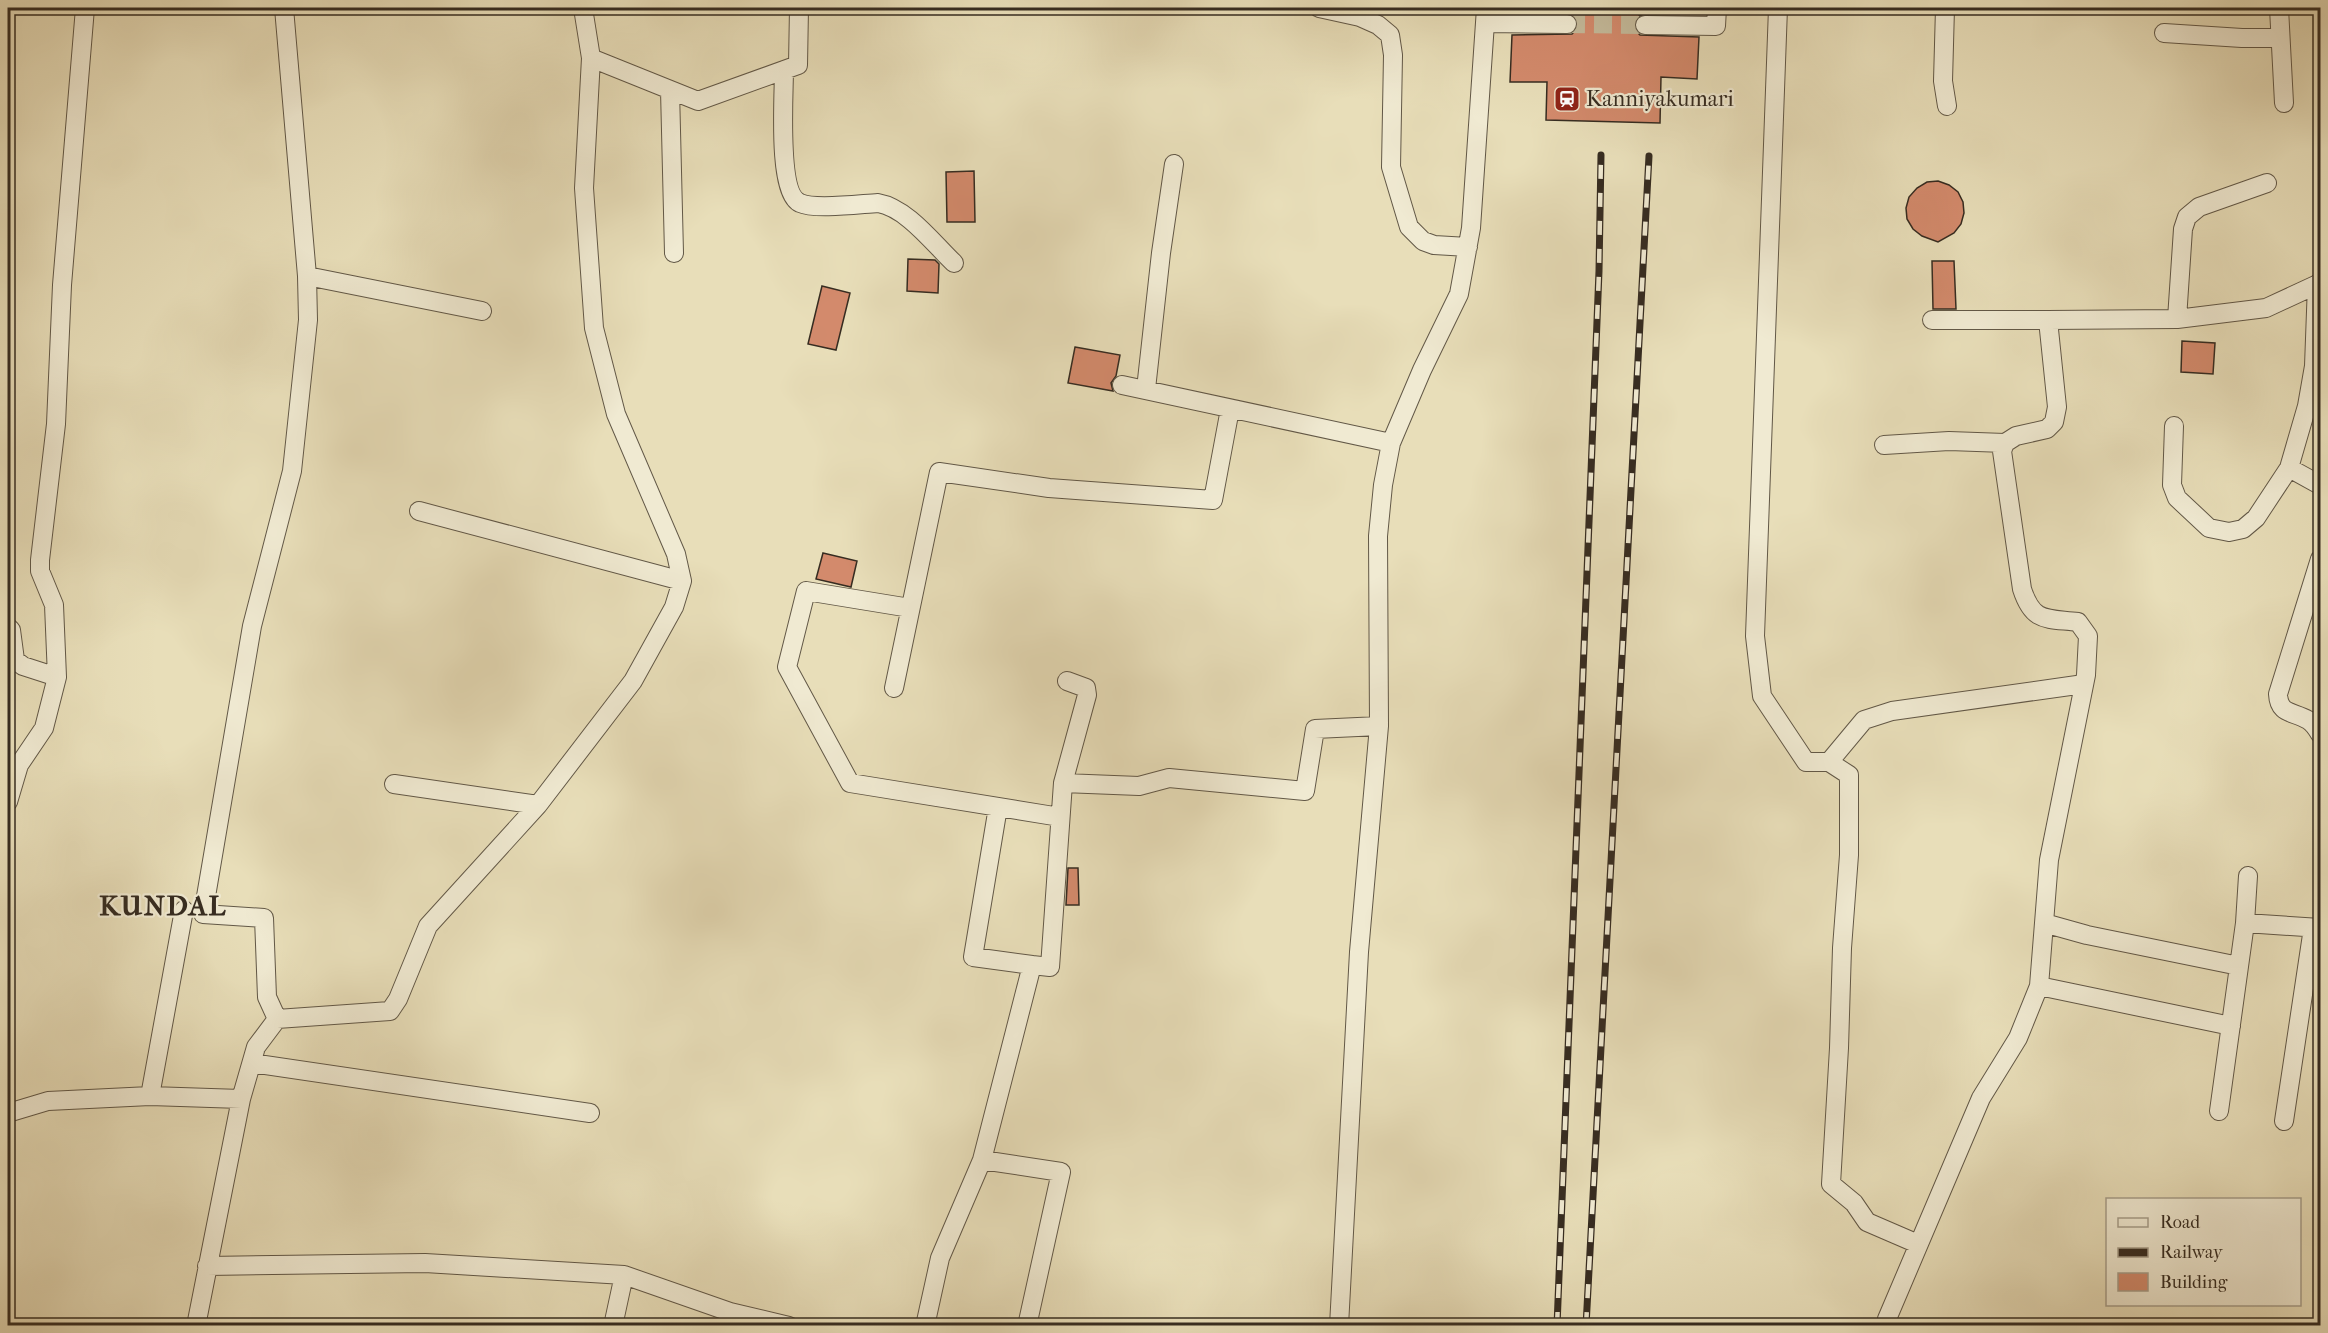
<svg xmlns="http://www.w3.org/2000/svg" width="2328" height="1333" font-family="'IM FELL French Canon',serif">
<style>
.building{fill:#d38a6c;stroke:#362c21;stroke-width:1.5}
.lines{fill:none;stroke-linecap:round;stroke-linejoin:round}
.minor-tunnel{stroke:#c4ba9b;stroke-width:18;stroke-dasharray:18 9;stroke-linecap:butt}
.minor-casing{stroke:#625847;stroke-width:20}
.minor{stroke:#f0ead2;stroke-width:18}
.rail-casing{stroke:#362c21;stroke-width:7}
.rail{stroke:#f0ead2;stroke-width:4.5;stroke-dasharray:14;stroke-linecap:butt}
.labels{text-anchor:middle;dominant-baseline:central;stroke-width:4.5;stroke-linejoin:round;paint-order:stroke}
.poi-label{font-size:22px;fill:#362c21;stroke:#f0ead2;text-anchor:start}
.district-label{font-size:28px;font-weight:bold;letter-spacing:1.5px;fill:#362c21;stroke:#f0ead2}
</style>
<rect width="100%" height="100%" fill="#e8deb9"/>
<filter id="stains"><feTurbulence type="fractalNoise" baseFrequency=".00333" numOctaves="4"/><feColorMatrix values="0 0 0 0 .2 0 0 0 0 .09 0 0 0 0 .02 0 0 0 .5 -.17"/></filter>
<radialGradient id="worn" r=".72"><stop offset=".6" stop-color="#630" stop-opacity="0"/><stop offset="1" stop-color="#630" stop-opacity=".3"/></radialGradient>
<path class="building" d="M1567,8H1645V14L1639,16L1634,24L1636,31L1640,35L1699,37L1697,79L1661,77L1660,123L1546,120L1547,82H1510L1512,35L1572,34L1577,29L1578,24L1573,15L1567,13Z
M974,171L975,222H947L946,172Z
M1938,181L1949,185L1958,192L1963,202L1964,213L1961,224L1954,233L1938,242L1922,236L1913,229L1907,219L1906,208L1909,197L1917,188L1927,182Z
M908,259L935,260L939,264L938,293L907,291Z
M1932,261H1954L1956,309H1933Z
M822,286L850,293L836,350L808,344Z
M2182,341L2215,343L2213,374L2181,372Z
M1075,347L1120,355L1116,376L1111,383L1113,391L1068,383Z
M823,553L857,561L851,587L816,579Z
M1068,868H1078L1079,905H1066Z"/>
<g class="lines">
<path class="minor-tunnel" d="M1567,24L1645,25"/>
<g class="minor-casing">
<path id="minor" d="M1319,8L1360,17L1378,25L1390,35L1393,55L1391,167L1409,227L1423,241L1434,245L1468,247
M1778,8L1755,636L1762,696L1806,762H1829L1849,775V855L1842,948L1839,1048L1831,1184L1854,1203L1867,1222L1918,1244
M1945,8L1943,81L1947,106
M2279,8L2284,103
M1485,23L1567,24
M1645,25L1716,26L1717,8
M2164,33L2242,38H2280
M591,58L698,101L798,65L799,8
M784,70C784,95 777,193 800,203C815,210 860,204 878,203C907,208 933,243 954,263
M670,90L674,253
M307,276L482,311
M2317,284L2314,366L2307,406L2289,468L2320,485
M2177,319L2183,229L2187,217L2199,207L2267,183
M1932,320H2048
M1122,385L1391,443
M1146,389L1161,253L1174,164
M2174,426L2172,485L2177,498L2209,528L2229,532L2243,529L2256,518L2289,468
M1884,445L1949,441L2005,443
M419,511L682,581
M2320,559L2278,694C2279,715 2293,711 2308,720C2313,723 2317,729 2320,734
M910,608L806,591L787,667L850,783L1060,817
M8,627L11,630L15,660L23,666L57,677L44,728L19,765L8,802
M57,677L54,605L40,571V560L56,424L62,285L85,8
M894,688L939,472L1049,488L1213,500L1230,409
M1829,762L1864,720L1892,711L2084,684
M1063,783L1087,695L1086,688L1067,681
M394,784L538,805
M998,807L973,957L1032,965
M2044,923L2087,935L2239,966
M2245,923L2320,928
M2039,986L2231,1026
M277,1019L267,997L264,918L203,914L252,626L292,471L308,320L307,276L284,8
M252,1063L590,1113
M150,1096L184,910
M2219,1111L2245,923L2248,876
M8,1113L48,1101L150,1096L241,1099
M2284,1121L2313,928
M207,1266L425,1263L624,1275L730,1312L789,1326
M196,1326L241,1099L256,1047L277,1019L390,1011L398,999L428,926L538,805L633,681L674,607L682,581L676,554L616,414L594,328L584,188L591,58L583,8
M613,1326L624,1275
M925,1326L940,1258L982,1160
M1027,1326L1061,1172L982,1160L1032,965L1050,967L1063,783L1139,786L1169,778L1305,791L1315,729L1379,726
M1339,1326L1359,952L1379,726L1378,536L1383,485L1391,443L1422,370L1459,294L1471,228L1486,8
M1886,1326L1887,1319L1981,1098L2018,1038L2039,986L2049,860L2086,675L2088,636L2078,622C2046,618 2033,623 2022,589L2002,451L2005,443L2016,436L2047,429L2054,422L2057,407L2048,320L2177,319L2266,308L2320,283"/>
</g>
<use href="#minor" class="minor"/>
<g class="rail-casing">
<path id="rail" d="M1557,1326L1599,271L1601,155
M1586,1326L1649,156"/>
</g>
<use href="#rail" class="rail"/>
</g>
<defs>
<g id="station-square" transform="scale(1.35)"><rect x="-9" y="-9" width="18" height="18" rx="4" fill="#8f2418" stroke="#f0ead2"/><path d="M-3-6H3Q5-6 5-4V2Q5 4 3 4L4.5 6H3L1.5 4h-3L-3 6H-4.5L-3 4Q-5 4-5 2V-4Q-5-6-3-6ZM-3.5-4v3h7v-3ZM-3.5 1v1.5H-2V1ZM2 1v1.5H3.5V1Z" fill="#fff"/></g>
</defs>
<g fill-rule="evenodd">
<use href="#station-square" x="1567" y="99"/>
</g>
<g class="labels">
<g class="poi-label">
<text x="1586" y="99">Kanniyakumari</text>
</g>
<g class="district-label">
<text x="163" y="905">KUNDAL</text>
</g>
</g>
<rect width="2328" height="1333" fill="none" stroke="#e8deb9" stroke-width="30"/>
<rect x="9" y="9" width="2310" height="1315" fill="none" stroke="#362c21" stroke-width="3"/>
<rect x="15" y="15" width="2298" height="1303" fill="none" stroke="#362c21" stroke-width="1.5"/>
<rect x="2106" y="1198" width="195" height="108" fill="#f0ead2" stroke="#a69e8b" stroke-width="1.5"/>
<rect x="2118" y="1218" width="30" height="9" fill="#f0ead2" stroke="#a69e8b" stroke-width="1.5"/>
<text x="2160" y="1228" font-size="18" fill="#362c21">Road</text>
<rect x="2118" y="1248" width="30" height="9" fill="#362c21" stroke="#a69e8b" stroke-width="1.5"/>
<text x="2160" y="1258" font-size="18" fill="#362c21">Railway</text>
<rect x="2118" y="1273" width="30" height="18" fill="#d38a6c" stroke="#a69e8b" stroke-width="1.5"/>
<text x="2160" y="1288" font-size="18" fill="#362c21">Building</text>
<rect width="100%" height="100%" filter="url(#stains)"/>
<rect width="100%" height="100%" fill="url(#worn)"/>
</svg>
